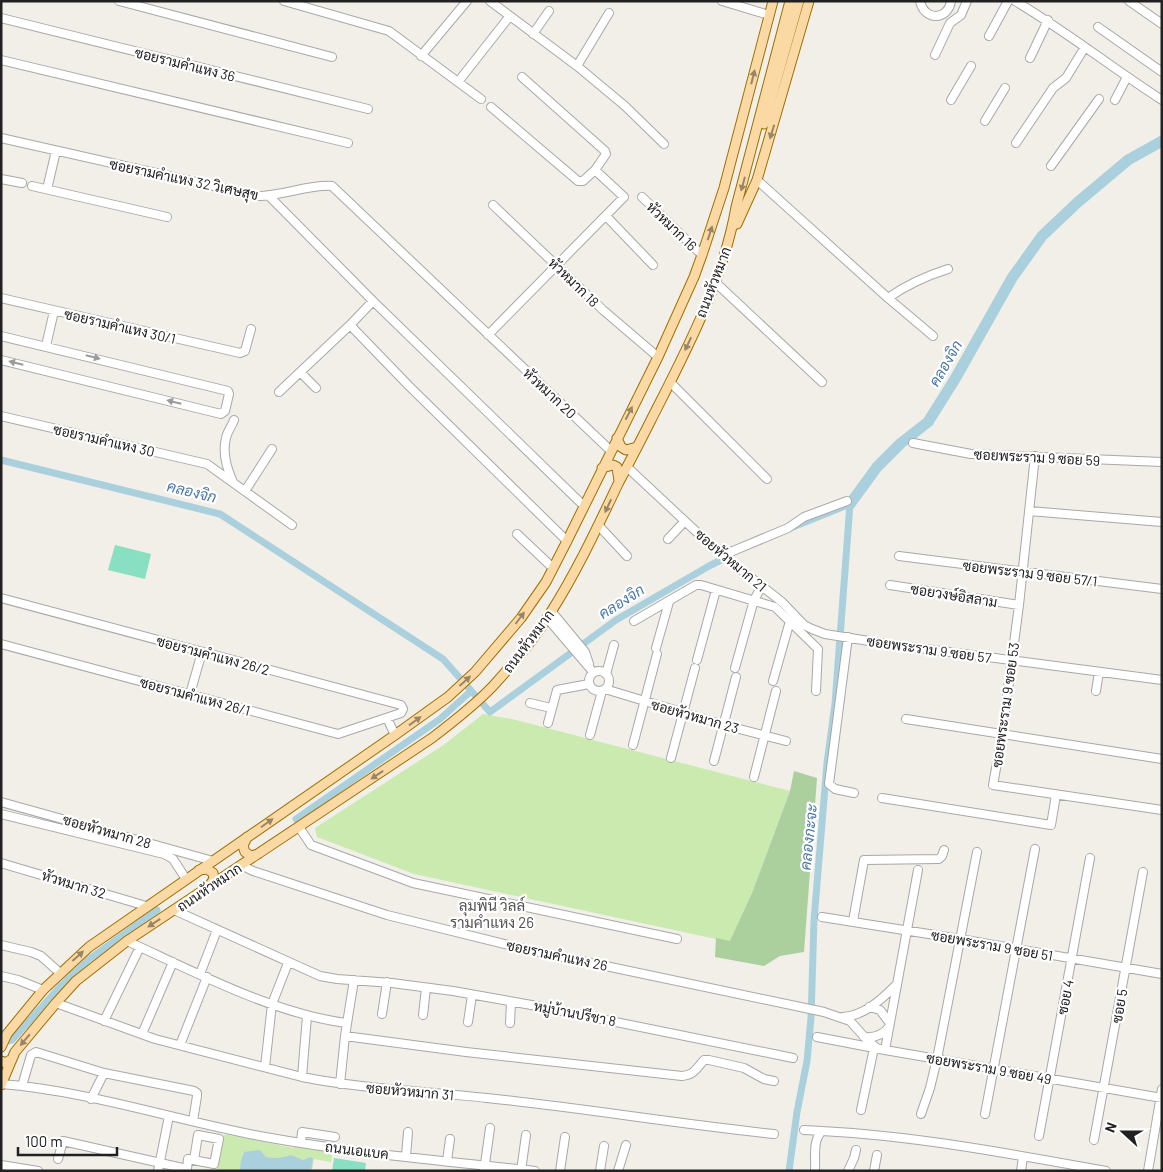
<svg xmlns="http://www.w3.org/2000/svg" width="1163" height="1172" font-family="Barlow,Sarabun,sans-serif">
<style>
.grass{fill:#caeab0}
.forest{fill:#abd09e}
.pitch{fill:#88dfc1}
.water{fill:#aad0de}
.lines{fill:none;stroke-linecap:round;stroke-linejoin:round}
.canal{stroke:#aad0de;stroke-width:7}
.river{stroke:#aad0de;stroke-width:11}
.minor-casing{stroke:#a8a8a8;stroke-width:10}
.major-casing{stroke:#9e7001;stroke-width:11}
.minor{stroke:#fff;stroke-width:8}
.major{stroke:#fbd9a4;stroke-width:9}
.oneway{fill:#998669}
.oneway2{fill:#9b9b9b}
.labels{text-anchor:middle;dominant-baseline:central;stroke-width:4.5;stroke-linejoin:round;paint-order:stroke}
.street-label{font-size:14px;fill:#212121;stroke:#fff}
.water-label{font-size:15px;font-style:italic;fill:#4a77aa;stroke:#fff}
.neighbourhood-label{font-size:15px;fill:#545454;stroke:#fff}
</style>
<rect width="100%" height="100%" fill="#f2efe8"/>
<path class="grass" d="M483,714L512,719L790,791L752,893L730,942L414,874L317,837L315,828L445,744Z
M223,1135H229L294,1148L297,1145L333,1150L331,1162L314,1159L312,1171H218L216,1167L221,1139Z"/>
<path class="forest" d="M794,771L817,778L804,952L780,956L764,966L715,957L716,938L730,941L752,893L790,791Z"/>
<path class="pitch" d="M115,545L151,554L145,579L108,570Z
M334,1158L366,1163L365,1171H332Z"/>
<path class="water" d="M260,1150C262,1152 263,1154 265,1156C270,1160 286,1157 291,1155L303,1160L311,1157L313,1159L311,1171H242L240,1169L241,1161L244,1152Z"/>
<g class="lines">
<path class="canal" d="M1,460L220,514L443,659L490,712L616,620L709,566L729,556
M296,819L440,719L471,691
M2,1042L12,1040L58,989L88,960L157,910
M789,1171L797,1112L807,1061L811,1018L814,920L827,763L835,704L850,504L793,527"/>
<path class="river" d="M850,504L877,467L901,443L928,422L955,379L1012,278L1042,236L1078,202L1128,160L1162,141"/>
<g class="minor-casing">
<path id="minor" d="M119,1L332,57
M284,1L389,31L481,99
M490,1L577,66L625,106L664,144
M722,1L769,15
M920,1C924,21 948,21 951,1
M1015,1C1066,31 1112,68 1162,100
M1129,1L1162,24
M1,18L368,109
M1098,27L1162,72
M533,34L549,11
M989,36L1008,1
M935,55L950,23L961,15L967,1
M421,56L467,1
M1030,58L1048,20
M1,60L348,143
M577,66L609,13
M522,77L605,151L606,154L595,170
M458,82L509,17
M951,100L971,66
M1115,100L1127,77
M985,121L1005,88
M1,138L258,196C281,196 311,184 332,186L611,451
M1016,143L1053,88L1066,78L1085,47
M1051,166L1099,99
M1,179L22,183
M757,180L888,298L933,336
M32,186L167,217
M47,189L56,151
M269,196L373,301L350,325L279,392
M642,197L702,255
M493,205L603,310L658,357
M606,216L653,265
M715,282L822,382
M1,298L240,353L245,351L251,329
M888,298C906,285 926,276 948,269
M373,301L584,506
M350,325L409,386L567,541
M488,335L624,197L595,170L583,181H578L491,107
M1,336L228,391L229,394L225,411L221,414L1,360
M46,346L54,311
M300,372L316,388
M670,382L767,479
M1,416L207,464L292,525
M913,443L971,454L1162,462
M1035,456L1019,605L1002,735L993,785L1162,810
M627,467L717,551L782,602L804,625L812,629L825,634L888,644L1162,680
M233,482C227,469 222,453 226,438C227,432 232,426 234,420
M245,491L272,449
M1029,511L1162,522
M599,526L627,556
M517,534L553,568
M668,539L685,521
M715,548L727,552L733,551L788,528L804,517L847,501
M899,556L1162,589
M890,585L1019,605
M1,598L401,705L403,709L401,713L338,734L1,644
M552,612L585,652L589,664
M547,618L593,672
M634,621L696,585H701L775,607L818,649L816,691
M848,637L829,784L835,789L854,793
M656,648L669,602
M697,660L716,590
M735,668L754,600L762,586
M589 681a10 10 0 1 1 20 0a10 10 0 1 1-20 0Z
M606,674L614,645
M773,681L790,621
M605,689L724,725L786,741
M1096,691L1099,672
M190,694L202,652
M530,703L551,708
M387,718L395,735
M906,719L1162,759
M548,723L557,690L589,684
M590,735L602,691
M633,745L657,654
M671,758L695,668
M714,761L736,677
M754,777L776,691
M882,798L1051,825L1056,795
M1,802L213,861
M1,814L164,854L173,859L186,879
M299,827L311,845L413,883L677,939
M1,863L146,906
M241,865L253,871L387,915L525,949L824,1012L850,1021L869,1042L878,1049
M174,910L320,976L337,979L392,983L453,991L537,1006L793,1058
M822,917L960,939L1162,974
M853,921L864,860L939,859L942,856L944,850
M127,941C195,972 272,1013 346,1023
M1,945L31,952L41,956L60,973
M200,974L217,930
M1,976L18,980L43,990
M56,1003L155,1039L302,1077C363,1089 425,1091 487,1098C583,1108 678,1124 774,1134
M869,1007L880,1010L889,1022
M382,1014L387,982
M423,1015L426,988
M843,1017C864,1016 882,999 896,985
M104,1021L140,947
M468,1022L472,995
M510,1023L511,1002
M142,1034L173,962
M345,1036L466,1052L682,1076C694,1075 696,1069 704,1060H709L744,1068L764,1079L774,1081
M817,1037L885,1050L1162,1098
M864,1037C874,1038 883,1035 889,1027
M180,1045L207,977
M885,1050L918,870
M265,1067L272,1004L288,963
M302,1077L307,1016
M1,1084C90,1091 177,1121 265,1137C354,1153 445,1161 535,1171
M340,1084L345,1036L354,980
M22,1086L31,1055L36,1052L104,1073
M91,1099L104,1073L194,1091L197,1093V1096L193,1121
M861,1110L874,1048
M921,1114L930,1088L937,1059L977,852
M985,1114L1035,849
M804,1130L822,1131
M1039,1136L1090,858
M1094,1140L1143,872
M301,1143L302,1132L335,1137
M406,1156L408,1132
M58,1159L63,1141L187,1169L186,1171
M447,1161L450,1139
M1,1165L38,1171
M187,1169L188,1159L214,1164L219,1139L198,1135L194,1160
M158,1171L169,1116
M484,1171L490,1128
M521,1171L526,1135
M560,1171L565,1137
M600,1171L604,1146
M618,1171L626,1145
M815,1171C816,1158 812,1141 822,1131C917,1136 1012,1154 1106,1171
M848,1171L854,1158L856,1150
M874,1171L877,1155
M1021,1171L1023,1157
M1148,1171L1162,1089"/>
</g>
<g class="major-casing">
<path id="major" d="M764,124L799,1
M737,224L757,180L809,1
M617,438L621,447L626,450L637,447
M602,468L613,465L617,467L619,481
M247,837L243,846L245,852L251,856L258,854
M199,870L207,869L213,873L214,879L209,886
M1,1047L7,1034L43,990L89,947L395,735L448,697L475,672L521,618L546,582L567,541L658,357L694,277L702,255L724,188L773,1
M1,1061L5,1063L12,1059
M1,1085L15,1052L56,1003L76,981L127,941L432,738C453,722 475,705 493,686C514,663 535,638 551,612C577,571 597,528 618,484C629,463 640,442 651,420C685,353 723,282 736,207L790,1"/>
</g>
<use href="#minor" class="minor"/>
<use href="#major" class="major"/>
</g>
<defs><path id="oneway-solid" d="M-6-.8H1V-3.2L6.5 0L1 3.2V.8H-6Z" transform="scale(1.25)"/></defs>
<g class="oneway">
<use href="#oneway-solid" transform="translate(753 77) rotate(-76)"/>
<use href="#oneway-solid" transform="translate(772 132) rotate(107)"/>
<use href="#oneway-solid" transform="translate(743 184) rotate(105)"/>
<use href="#oneway-solid" transform="translate(710 233) rotate(-72)"/>
<use href="#oneway-solid" transform="translate(688 344) rotate(115)"/>
<use href="#oneway-solid" transform="translate(629 413) rotate(-63)"/>
<use href="#oneway-solid" transform="translate(608 506) rotate(115)"/>
<use href="#oneway-solid" transform="translate(520 618) rotate(-53)"/>
<use href="#oneway-solid" transform="translate(465 681) rotate(-42)"/>
<use href="#oneway-solid" transform="translate(415 721) rotate(-36)"/>
<use href="#oneway-solid" transform="translate(377 775) rotate(146)"/>
<use href="#oneway-solid" transform="translate(267 823) rotate(-35)"/>
<use href="#oneway-solid" transform="translate(154 923) rotate(147)"/>
<use href="#oneway-solid" transform="translate(78 956) rotate(-42)"/>
<use href="#oneway-solid" transform="translate(25 1040) rotate(130)"/>
</g>
<g class="oneway2">
<use href="#oneway-solid" transform="translate(93 357) rotate(14)"/>
<use href="#oneway-solid" transform="translate(16 363) rotate(-166)"/>
<use href="#oneway-solid" transform="translate(174 402) rotate(-166)"/>
</g>
<g class="labels">
<g class="street-label">
<text transform="translate(185 64) rotate(14)">ซอยรามคำแหง 36</text>
<text transform="translate(184 179) rotate(12)">ซอยรามคำแหง 32 วิเศษสุข</text>
<text transform="translate(672 226) rotate(44)">หัวหมาก 16</text>
<text transform="translate(574 282) rotate(44)">หัวหมาก 18</text>
<text transform="translate(713 282) rotate(-69)">ถนนหัวหมาก</text>
<text transform="translate(120 326) rotate(13)">ซอยรามคำแหง 30/1</text>
<text transform="translate(550 393) rotate(43)">หัวหมาก 20</text>
<text transform="translate(104 440) rotate(13)">ซอยรามคำแหง 30</text>
<text transform="translate(1037 457) rotate(3)">ซอยพระราม 9 ซอย 59</text>
<text transform="translate(731 560) rotate(40)">ซอยหัวหมาก 21</text>
<text transform="translate(1030 573) rotate(7)">ซอยพระราม 9 ซอย 57/1</text>
<text transform="translate(954 595) rotate(9)">ซอยวงษ์อิสลาม</text>
<text transform="translate(528 641) rotate(-53)">ถนนหัวหมาก</text>
<text transform="translate(929 649) rotate(8)">ซอยพระราม 9 ซอย 57</text>
<text transform="translate(213 655) rotate(15)">ซอยรามคำแหง 26/2</text>
<text transform="translate(195 696) rotate(15)">ซอยรามคำแหง 26/1</text>
<text transform="translate(1005 705) rotate(-82)">ซอยพระราม 9 ซอย 53</text>
<text transform="translate(695 716) rotate(16)">ซอยหัวหมาก 23</text>
<text transform="translate(107 831) rotate(16)">ซอยหัวหมาก 28</text>
<text transform="translate(74 884) rotate(17)">หัวหมาก 32</text>
<text transform="translate(209 887) rotate(-34)">ถนนหัวหมาก</text>
<text transform="translate(992 945) rotate(10)">ซอยพระราม 9 ซอย 51</text>
<text transform="translate(557 955) rotate(12)">ซอยรามคำแหง 26</text>
<text transform="translate(1065 997) rotate(-79)">ซอย 4</text>
<text transform="translate(1119 1006) rotate(-80)">ซอย 5</text>
<text transform="translate(575 1013) rotate(11)">หมู่บ้านปรีชา 8</text>
<text transform="translate(989 1068) rotate(10)">ซอยพระราม 9 ซอย 49</text>
<text transform="translate(410 1091) rotate(5)">ซอยหัวหมาก 31</text>
<text transform="translate(357 1150) rotate(7)">ถนนเอแบค</text>
</g>
<g class="water-label">
<text transform="translate(945 363) rotate(-60)">คลองจิก</text>
<text transform="translate(192 491) rotate(14)">คลองจิก</text>
<text transform="translate(621 601) rotate(-32)">คลองจิก</text>
<text transform="translate(808 837) rotate(-84)">คลองกะจะ</text>
</g>
<g class="neighbourhood-label">
<text x="492" y="905">ลุมพินี วิลล์<tspan x="492" dy="17">รามคำแหง 26</tspan></text>
</g>
</g>
<rect width="1163" height="1172" fill="none" stroke="#212121" stroke-width="5"/>
<g transform="translate(1123 1132) rotate(291)" stroke="#ffffff" stroke-width="4" paint-order="stroke">
<path d="M0-4L9 19L0 12L-9 19Z" fill="#212121"/>
<text y="-8" font-size="14" font-weight="bold" text-anchor="middle" fill="#212121">N</text>
</g>
<path d="M18 1147v8h99v-8" fill="none" stroke="#212121" stroke-width="2.5"/>
<text x="25" y="1147" font-size="15" fill="#212121" stroke="#ffffff" stroke-width="4" paint-order="stroke">100 m</text>
</svg>
